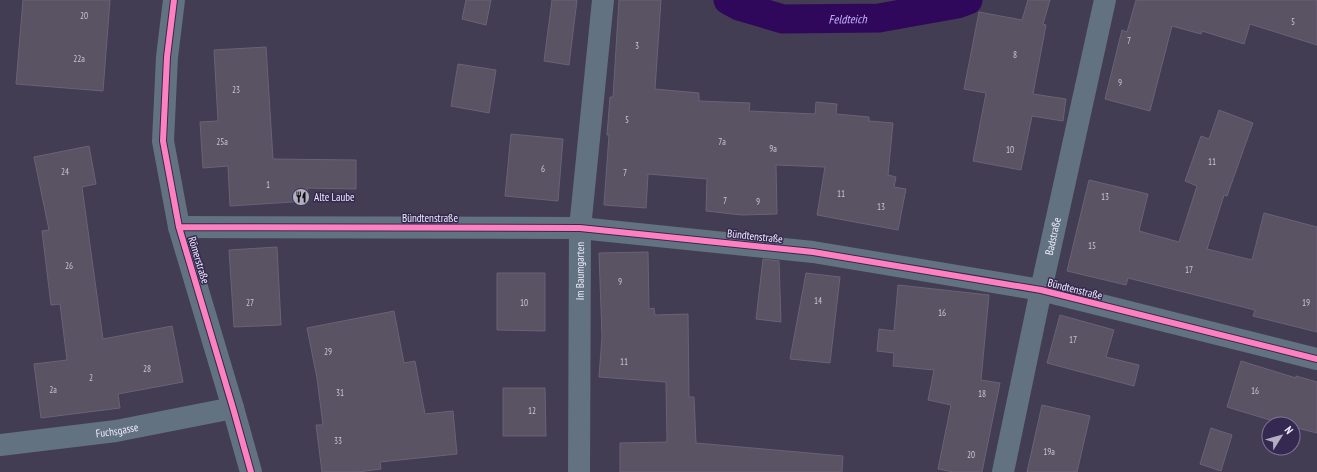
<svg xmlns="http://www.w3.org/2000/svg" width="1317" height="472" font-family="'PT Sans Narrow',sans-serif">
<style>
.lines{fill:none;stroke-linecap:round;stroke-linejoin:round}
.canal{stroke:#2f085c;stroke-width:29}
.building{fill:#5a5364;stroke:#6a6275}
.street{stroke:#627281;stroke-width:22}
.cycleway-casing{stroke:#352951;stroke-width:8}
.cycleway{stroke:#ff80c0;stroke-width:6}
.labels{text-anchor:middle;dominant-baseline:central;stroke-width:3;stroke-linejoin:round;paint-order:stroke}
.number-label{font-size:9px;fill:#cac6d5}
.poi-label{font-size:11px;fill:#efecfb;stroke:#352951;text-anchor:start}
.street-label{font-size:11px;fill:#efecfb;stroke:#352951}
.water-label{font-size:12px;font-style:italic;fill:#c7b5fc;stroke:#352951}
</style>
<rect width="100%" height="100%" fill="#433d54"/>
<g class="lines">
<path class="canal" id="s1" d="M728,0L739,6L783,19L879,18L957,4L968,0"/>
</g>
<path class="building" d="M23,0H110L103,91L16,84Z
M466,0H491L486,25L462,19Z
M552,0H577L569,65L544,61Z
M619,0H661L655,89L699,93V101L750,103L749,111L815,114L816,102L837,104L836,114L869,117V121L893,123L888,175L896,177L894,187L906,189L898,230L817,215L825,167L776,165L777,214L742,215L706,211L707,179L648,174L646,208L604,205L609,135H607L610,97H613Z
M1028,0H1050L1043,24L1046,25L1033,94L1066,99L1063,121L1032,116L1021,170L973,161L986,93L964,89L979,12L1022,20Z
M1136,0H1317V45L1250,24L1244,44L1202,31L1201,34L1172,26L1150,111L1105,99L1122,30L1127,32Z
M266,47L273,159L356,160V189L307,188L308,201L230,206L228,166L203,168L200,122L218,121L214,50Z
M458,64L496,70L489,113L451,106Z
M1219,110L1253,123L1227,196L1224,195L1207,249L1252,260L1264,213L1317,227V332L1253,316L1255,310L1128,278L1126,285L1067,271L1089,180L1148,194L1139,231L1179,242L1197,186L1185,181L1201,136L1209,139Z
M511,134L563,139L558,201L505,196Z
M89,146L96,184L82,187L103,339L172,326L183,382L118,394L120,408L41,418L34,364L67,360L60,304L51,305L42,231L49,230L34,157Z
M277,247L281,325L234,327L229,250Z
M648,252L649,309L654,308L655,315L688,314L689,397H694L696,443L843,456L842,472H620V443L667,442L666,382L599,377L602,337L599,253Z
M763,259L779,261L781,322L756,319Z
M497,273H545V331L497,330Z
M806,273L840,277L830,363L790,359Z
M898,285L989,295L981,380L1000,383L982,472H953L938,469L951,405L928,400L934,370L893,366L894,353L877,351L879,329L894,331Z
M394,311L404,363L415,361L425,414L453,411L457,454L380,462L381,469L358,472H322L316,425H323L317,378L307,328Z
M1060,315L1114,330L1106,357L1139,365L1134,386L1047,363Z
M1241,361L1296,378V376L1317,382V433L1293,427V424H1283L1227,407Z
M503,388H545L546,436H503Z
M1042,405L1090,416L1077,472H1027Z
M1211,428L1232,435L1221,471L1200,464Z"/>
<g class="lines">
<g class="street">
<path d="M174,0L167,57L163,141L179,227L233,408L251,472"/>
<path d="M179,227L580,228L813,252L1041,290L1317,359"/>
<path id="s2" d="M0,445L116,431L233,408"/>
<path id="s3" d="M579,472L580,228L603,0"/>
<path id="s4" d="M1003,472L1041,290L1105,0"/>
</g>
<g class="cycleway-casing">
<path id="cycleway" d="M174,0L167,57L163,141L179,227L233,408L251,472
M179,227L580,228L813,252L1041,290L1317,359"/>
</g>
<use href="#cycleway" class="cycleway"/>
</g>
<defs>
<g id="restaurant-disc" transform="scale(0.9)"><circle r="9.5" fill="#b3afc1" stroke="#352951"/><path d="M-5-6h1v4h1v-4h1v4h1v-4h1v5L-1.5 .5V6h-2V.5L-5-1ZM5-6V6H3V1.5H1.5Q1.5-4 5-6Z" fill="#111"/></g>
</defs>
<g fill-rule="evenodd">
<use href="#restaurant-disc" x="301" y="197"/>
</g>
<g class="labels">
<g class="number-label">
<text x="84" y="15">20</text>
<text x="1293" y="21">5</text>
<text x="1129" y="40">7</text>
<text x="637" y="45">3</text>
<text x="1015" y="54">8</text>
<text x="79" y="58">22a</text>
<text x="1120" y="82">9</text>
<text x="236" y="89">23</text>
<text x="627" y="119">5</text>
<text x="222" y="141">25a</text>
<text x="722" y="141">7a</text>
<text x="773" y="148">9a</text>
<text x="1010" y="149">10</text>
<text x="1212" y="161">11</text>
<text x="543" y="168">6</text>
<text x="65" y="171">24</text>
<text x="625" y="172">7</text>
<text x="268" y="184">1</text>
<text x="841" y="193">11</text>
<text x="1105" y="196">13</text>
<text x="725" y="200">7</text>
<text x="758" y="201">9</text>
<text x="881" y="206">13</text>
<text x="1092" y="245">15</text>
<text x="69" y="265">26</text>
<text x="1189" y="269">17</text>
<text x="620" y="281">9</text>
<text x="818" y="300">14</text>
<text x="250" y="302">27</text>
<text x="524" y="302">10</text>
<text x="1306" y="302">19</text>
<text x="942" y="312">16</text>
<text x="1073" y="339">17</text>
<text x="328" y="351">29</text>
<text x="624" y="361">11</text>
<text x="147" y="368">28</text>
<text x="91" y="377">2</text>
<text x="53" y="389">2a</text>
<text x="1255" y="390">16</text>
<text x="340" y="392">31</text>
<text x="982" y="393">18</text>
<text x="532" y="410">12</text>
<text x="338" y="440">33</text>
<text x="1049" y="451">19a</text>
<text x="971" y="454">20</text>
</g>
<g class="poi-label">
<text x="314" y="197">Alte Laube</text>
</g>
<g class="street-label">
<text x="430" y="218">Bündtenstraße</text>
<text transform="translate(755 236) rotate(6)">Bündtenstraße</text>
<text stroke="none"><textPath href="#s4" startOffset="241">Badstraße</textPath></text>
<text transform="translate(199 260) rotate(73)">Römerstraße</text>
<text stroke="none"><textPath href="#s3" startOffset="201">Im Baumgarten</textPath></text>
<text transform="translate(1075 289) rotate(14)">Bündtenstraße</text>
<text stroke="none"><textPath href="#s2" startOffset="118">Fuchsgasse</textPath></text>
</g>
<g class="water-label">
<text stroke="none"><textPath href="#s1" startOffset="123">Feldteich</textPath></text>
</g>
</g>
<g transform="translate(1281 436) rotate(53)"><circle r="19" fill="#352951" stroke="#7f7795"/>
<path d="M0-3L7 15L0 10L-7 15Z" fill="#b3afc1"/>
<text y="-6" font-size="11" font-weight="bold" text-anchor="middle" fill="#efecfb">N</text>
</g>
</svg>
